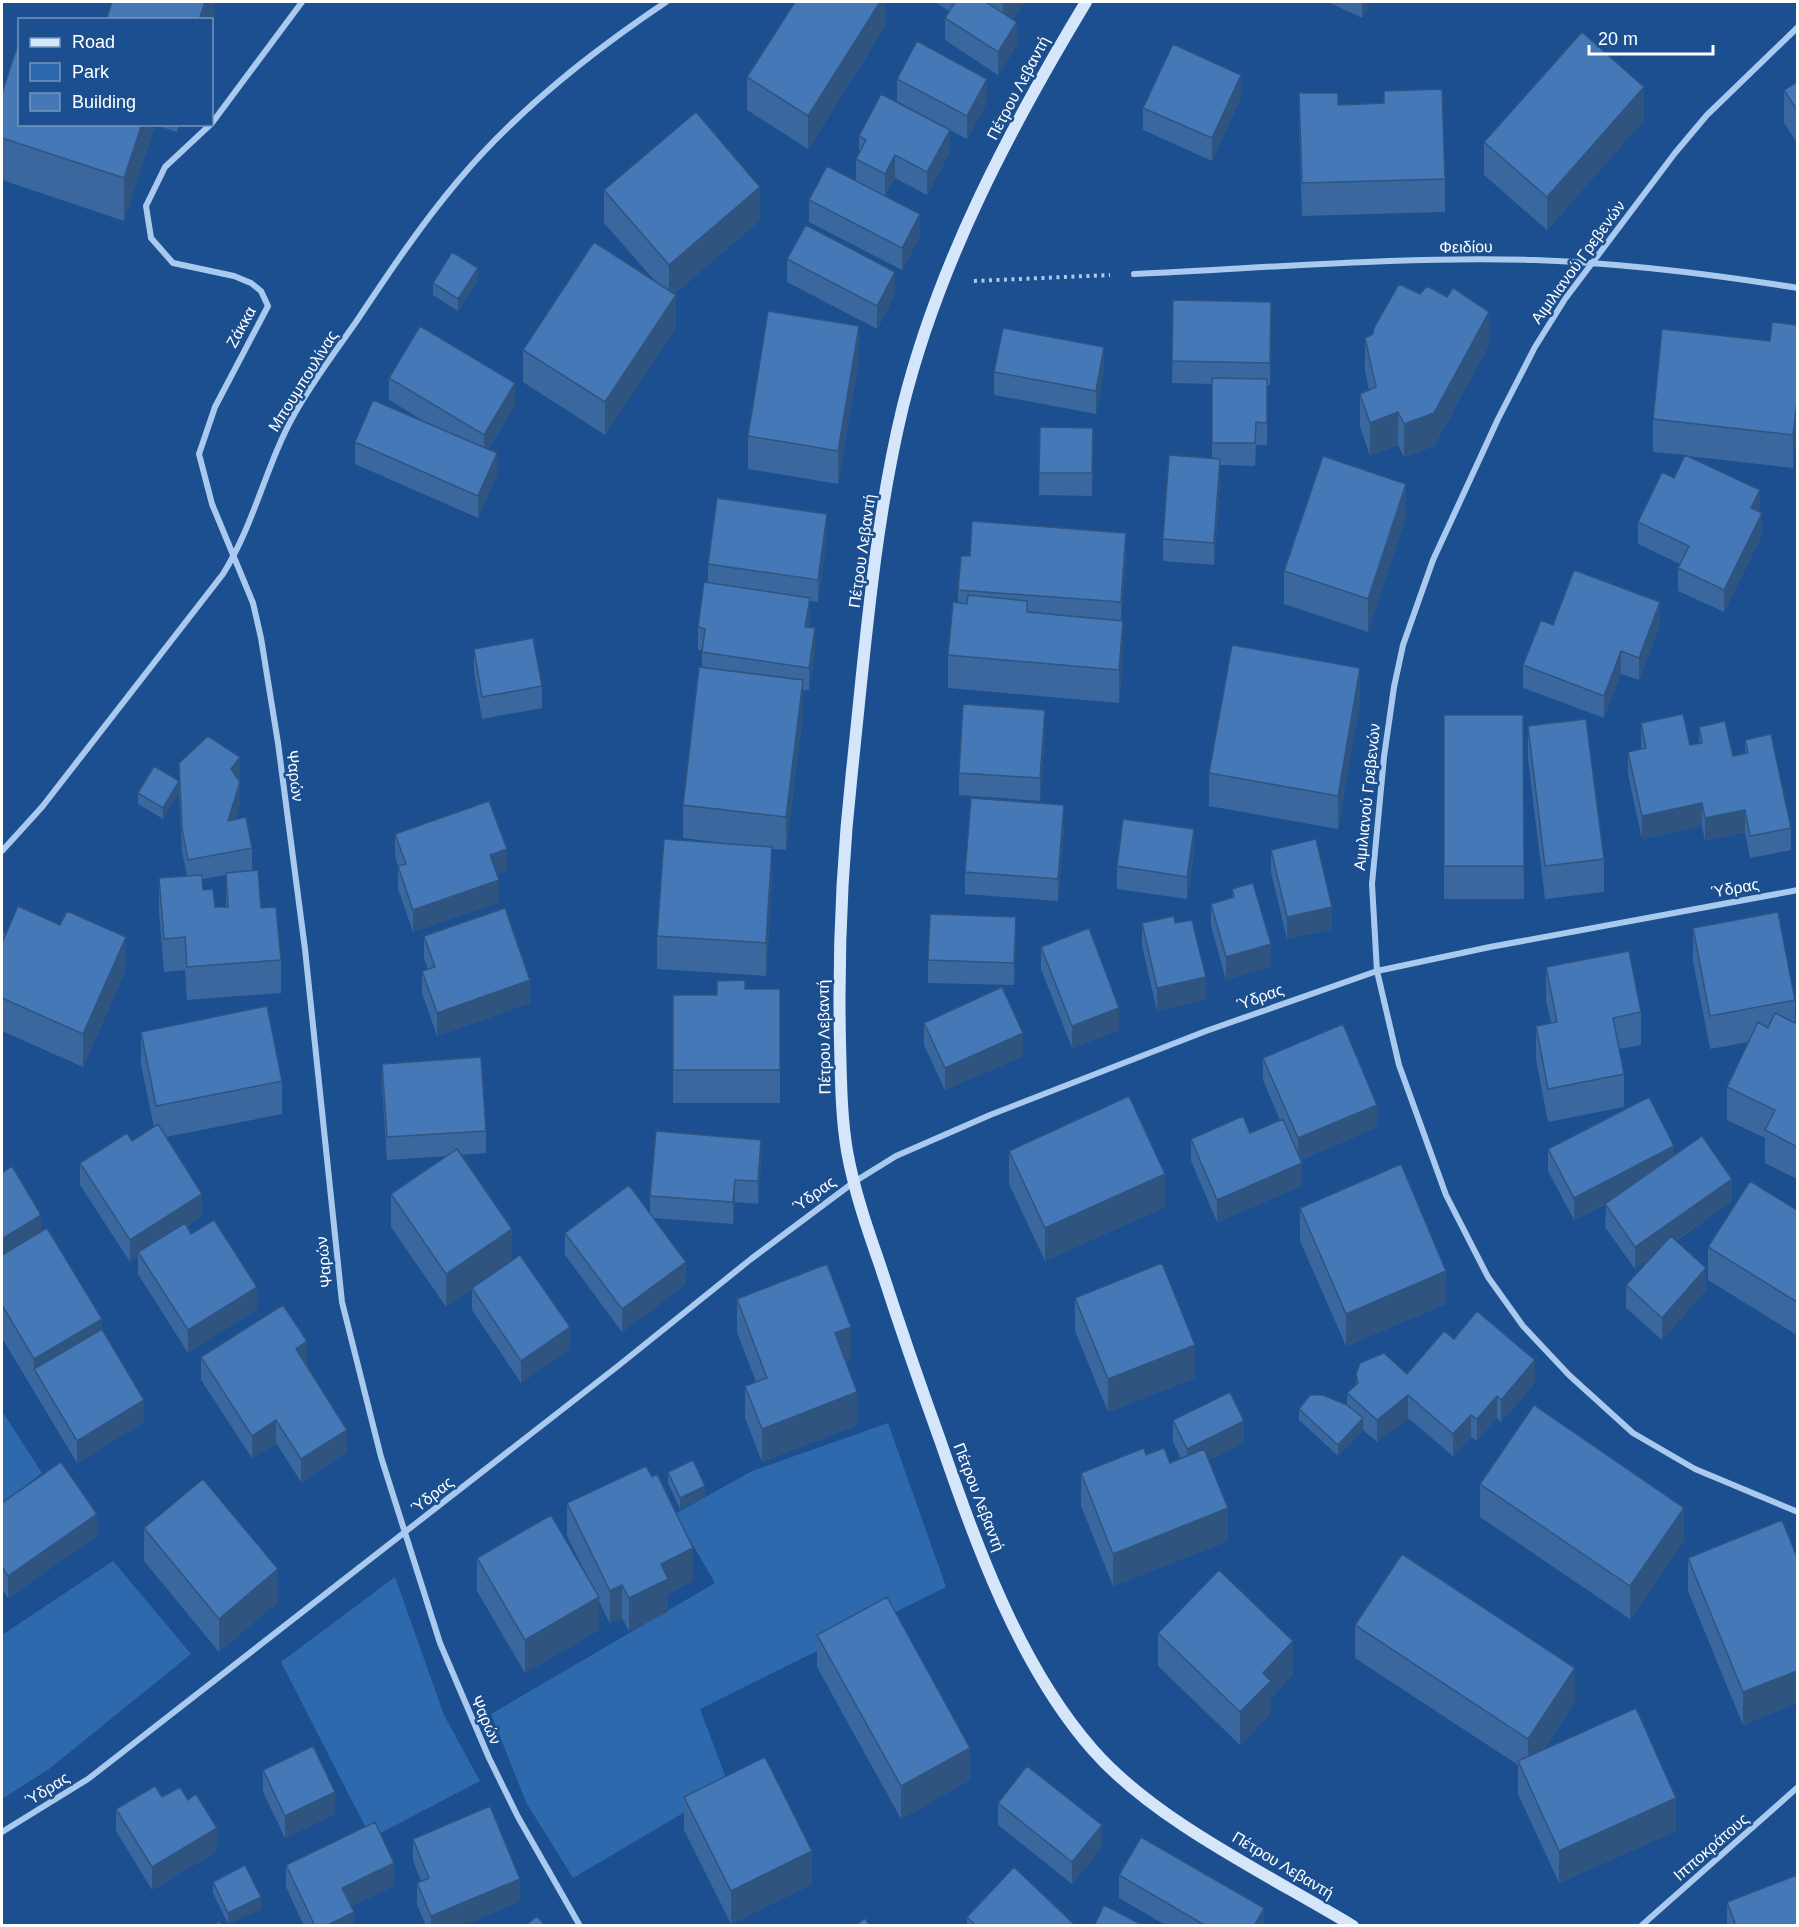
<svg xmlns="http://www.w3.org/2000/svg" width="1799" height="1927" font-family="Arial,sans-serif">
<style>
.green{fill:#2e69ad}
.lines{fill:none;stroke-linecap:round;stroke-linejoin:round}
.path{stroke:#a9c9ee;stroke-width:4;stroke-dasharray:3 4.5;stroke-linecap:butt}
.street{stroke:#a9c9ee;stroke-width:6}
.secondary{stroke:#d6e6fa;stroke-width:12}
.wall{fill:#3a679d;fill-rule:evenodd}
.shaded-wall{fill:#305480}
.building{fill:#4478b7;stroke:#305480;stroke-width:1.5}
.labels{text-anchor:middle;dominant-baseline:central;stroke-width:5;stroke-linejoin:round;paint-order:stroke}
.street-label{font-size:16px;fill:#fff;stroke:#1b4f8f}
</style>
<rect width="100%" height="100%" fill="#1b4f8f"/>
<path class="green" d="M2,1411L42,1473L2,1503Z
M888,1423L946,1587L700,1709L729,1786L573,1878L526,1802L491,1714L715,1583L675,1514L752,1471Z
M113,1561L191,1654L49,1769L2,1799V1635Z
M395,1577L444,1715L480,1781L371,1838L281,1662Z"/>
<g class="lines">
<path class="path" d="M974,281L1110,275"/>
<path class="street" d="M1798,27L1707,115L1675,153L1565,299L1535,347L1498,419L1433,560L1403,645L1394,687L1384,757L1372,884L1377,971L1399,1065L1446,1195L1488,1277L1523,1326L1569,1375L1633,1433L1695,1469L1798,1512
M212,123L302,2
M211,124L165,167L146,206L151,238L173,263L234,276L251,283L261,291L268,306L215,407L199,454L212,504L253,603L261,638L278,743L305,949L342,1302L381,1457L440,1643L489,1758L518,1817L580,1926
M1134,274C1267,268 1402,256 1535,260C1622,263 1711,274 1798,288
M2,851L42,807L223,574C255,523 266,464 295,413C313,381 335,352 356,322C388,274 420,226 457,182C516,111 590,53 666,2
M2,1832L88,1779L618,1366L751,1259L854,1182L896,1156L990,1115L1206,1031L1377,971L1490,947L1798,890
M1641,1926L1798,1787"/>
<path class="secondary" d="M1086,2C1010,128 939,262 903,406C874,525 865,650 852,771C842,862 838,952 840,1042C841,1079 841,1115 847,1151C854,1190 867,1228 880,1265C899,1324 919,1382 940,1440C976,1544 1019,1666 1093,1750C1156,1822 1271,1876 1353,1926"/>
</g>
<path class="wall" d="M886,2V25L808,149L747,110V77Z
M935,2H1025L1013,20L1017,45L998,75L945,40V18L949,11Z
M1328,2H1370L1362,18Z
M897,79L987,102L967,139L950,130V152L927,195L895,178L885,196L920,236L902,270L809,222V200L856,181V159L859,153V136L947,128L897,101Z
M1797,82V143L1784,123V90Z
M2,93L20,124H179L177,132L155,125L124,221L2,180Z
M1299,93L1338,105L1445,179V212L1302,216L1299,126Z
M1241,97L1212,161L1143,130V108Z
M1644,120L1547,230L1484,175V142Z
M604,190L760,220L674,294L676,328L605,435L523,382V350L655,281L604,223Z
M787,259L895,295L877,329L787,282Z
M478,280L458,311L433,295V283Z
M1173,300L1271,302L1270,385H1267V445H1256L1255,466L1220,465V482L1214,565L1163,561V539L1212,459V384L1172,383Z
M1797,325V434L1793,468L1687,456L1760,512L1762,535L1724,612L1678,591V568L1680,564L1638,544V522L1674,478L1685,455L1653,452V419L1770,341Z
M1365,338L1489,345L1434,446L1404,457L1398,445L1370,456L1360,427V394L1369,390L1365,371Z
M859,359L838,484L748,469V436Z
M1104,370L1096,414L994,395V372Z
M389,378L515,406L488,449L497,475L478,518L355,464V442L427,423L389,400Z
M1040,427L1093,428L1092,496L1039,495Z
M1406,517L1368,632L1284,604V571Z
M827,536L818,602L810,601V621L809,628L815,651L809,690H803V713L786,850L772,849V880L766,976L657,969V936L731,844L683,838V805L702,668V650H698V627L708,583V564Z
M1126,555L1121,620L1123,654L1119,703L948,688V655L958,603V590Z
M1553,625H1660L1639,680L1621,674L1604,718L1523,688V665Z
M474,649L542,686V708L482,719L474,672Z
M1360,701L1338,829L1209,806V773Z
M1444,715H1523L1524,899H1444Z
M1641,723L1690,745L1699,743V727L1733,756L1745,754V740L1791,828V850L1750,858L1745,832L1705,841L1702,826L1642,839L1628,774V752L1641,749Z
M1528,726L1604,859V892L1545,899L1528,759Z
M1045,732L1040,801L959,795V773Z
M179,763L240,779L239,780L240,804L235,819L252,848V871L261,908L281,960V993L187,1000L185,970L164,972L159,911V878L187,876L182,851L179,792L163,819L138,804V793L179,781ZM226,875V907H215L203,890V879Z
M1064,827L1058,901L965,894V872Z
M395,834L507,871L497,874L499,902L413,932L398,889V866L395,856Z
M1271,850L1332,929L1287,939L1271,872Z
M1194,851L1187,899L1117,889V866Z
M1232,889L1271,966L1226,980L1211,926V904L1232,898Z
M1142,923H1175L1206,999L1157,1011L1142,946Z
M1693,928L1795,1000V1023L1797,1024V1179L1765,1163V1138L1727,1120V1087L1749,1042L1710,1049L1693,961Z
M2,934L126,970L83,1067L2,1031Z
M424,936L530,1003L437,1036L422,993V971L428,969L424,959Z
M1016,939L1014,985L928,983V960Z
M1041,947L1119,1030L1072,1048L1041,969Z
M1546,967L1641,1012V1045L1619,1049L1624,1074V1107L1548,1122L1536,1059V1026L1551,1023L1546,1000Z
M745,989H780V1103H673V995H717Z
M924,1023L1023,1056L945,1090L924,1045Z
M141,1032L282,1081V1114L166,1137L202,1216L187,1226L191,1234L257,1309L188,1353L138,1274V1257L130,1262L80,1185V1163L132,1141L154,1127L141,1065Z
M1263,1058L1377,1127L1301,1160L1302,1186L1217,1222L1191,1161V1139L1250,1133L1280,1120L1263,1080Z
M382,1064L486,1131V1153L461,1155L512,1260L570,1349L521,1383L472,1310V1289L446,1307L391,1227V1194L448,1156L387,1160L382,1086Z
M1548,1149L1674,1155L1732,1201L1676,1241L1706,1290L1662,1340L1626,1308V1285L1650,1258L1635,1269L1605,1227L1606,1204L1574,1220L1548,1171Z
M1009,1151L1165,1207L1045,1261L1009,1184Z
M761,1162L758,1204L735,1202L733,1224L653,1218L686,1284L622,1332L565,1255V1233L650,1214V1196Z
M2,1173L41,1231L102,1329L144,1422L77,1463L2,1338Z
M1300,1208L1446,1304L1346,1346L1300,1241Z
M1797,1210V1335L1708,1280V1247Z
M1075,1298L1195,1378L1108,1412L1075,1331Z
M737,1299L851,1360L846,1362L857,1425L762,1462L745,1418V1386L756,1382L737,1332Z
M1454,1339L1535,1383L1501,1422L1497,1418L1477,1441L1471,1437L1453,1456L1408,1418L1377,1442L1363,1430L1338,1456L1299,1420V1409L1347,1405V1393L1356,1384V1374H1407Z
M201,1357L307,1364L305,1365L347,1452L301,1482L276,1443L252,1458L201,1380Z
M1173,1420L1244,1443L1209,1460L1228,1541L1113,1586L1081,1506V1473L1146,1455L1170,1463L1181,1459L1173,1442Z
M668,1472L705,1497L680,1509L668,1483Z
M1480,1484L1684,1541L1630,1619L1480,1517Z
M2,1503L97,1536L8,1598L2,1589Z
M567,1503L693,1581L668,1594V1612L629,1631L622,1618L610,1624L599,1601V1630L525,1673L477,1591V1558L587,1576L567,1536Z
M144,1528L278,1602L219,1652L144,1561Z
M1797,1557V1703L1743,1725L1688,1591V1558Z
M1355,1625L1575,1701L1543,1750L1676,1831L1559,1883L1518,1794V1765L1355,1658Z
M1158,1633L1293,1674L1271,1698V1713L1240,1745L1158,1666Z
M817,1635L970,1780L901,1819L817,1667Z
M263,1770L335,1814L285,1838L263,1792Z
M162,1797L217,1851L152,1890L116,1831V1809Z
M684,1797L812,1884L731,1924L684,1830Z
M998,1803L1102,1847L1072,1884L998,1825Z
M413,1839L520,1901L462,1926H426L417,1905V1883L421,1881L413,1861Z
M286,1865L394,1886L351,1906L354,1926H304L286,1887Z
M1119,1875L1264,1926H1167L1119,1898Z
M213,1882L261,1909L228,1924L213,1893Z
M1727,1902L1797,1926H1727Z
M967,1917L1076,1926H967Z"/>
<path class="shaded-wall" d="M205,2H215V15L212,25V20H199Z
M880,2H886V25L808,149V116Z
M1003,2H1025L1003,35Z
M1362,2H1370L1362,18Z
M1017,22V45L998,75V52Z
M1241,75V97L1212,161V138Z
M987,79V102L967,139V116Z
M1644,87V120L1547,230V197Z
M142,124H155L124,221V178Z
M950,130V152L927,195V172Z
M895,155V178L885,196V174Z
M760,187V220L669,298V265Z
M920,214V236L902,270V248Z
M478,268V280L458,311V299Z
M895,272V295L877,329V306Z
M676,295V328L605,435V402Z
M1489,312V345L1434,446L1404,457V424Z
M859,326V359L838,484V451Z
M1104,347V370L1096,414V391Z
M515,383V406L484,457V435Z
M1797,401V434L1793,468V435Z
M1398,412V445L1370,456V423Z
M497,453V475L478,518V496Z
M1220,459V482L1214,565V543Z
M1406,484V517L1368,632V599Z
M1760,490V513L1751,508Z
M1762,513V535L1724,612V590Z
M827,514V536L818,602V580Z
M1126,533V555L1121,624V602Z
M810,598V621L805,649V627Z
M1660,602V625L1639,680V658Z
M1123,621V654L1119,703V670Z
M815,628V651L809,690V668Z
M1621,651V674L1604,718V696Z
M1360,668V701L1338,829V796Z
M803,680V713L786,850V817Z
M1045,710V732L1040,801V778Z
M240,757V779L231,791V769Z
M179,781V793L163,819V808Z
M240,782V804L228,843V821Z
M1702,803V826L1642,839V816Z
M1064,805V827L1058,901V879Z
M1745,810V832L1705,841V818Z
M1194,829V851L1187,899V877Z
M772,847V880L766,976V943Z
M507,849V871L490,877V855Z
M499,880V902L413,932V910Z
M1332,907V929L1287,939V917Z
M1016,917V939L1014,985V963Z
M126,937V970L83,1067V1034Z
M1271,944V966L1226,980V957Z
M1206,977V999L1157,1011V988Z
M530,980V1003L437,1036V1013Z
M1119,1008V1030L1072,1048V1026Z
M1023,1033V1056L945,1090V1068Z
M1377,1105V1127L1298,1161V1138Z
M761,1140V1162L758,1204V1181Z
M1674,1146V1168L1574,1220V1198Z
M1302,1163V1186L1217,1222V1200Z
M1165,1174V1207L1045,1261V1228Z
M1732,1179V1201L1635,1269V1247Z
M735,1180V1202L733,1224V1202Z
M202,1194V1216L141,1255L138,1252V1257L130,1262V1240Z
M41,1215V1238L2,1261V1239Z
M512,1229V1262L446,1307V1274Z
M686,1262V1284L622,1332V1309Z
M1706,1268V1290L1662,1340V1318Z
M1446,1271V1304L1346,1346V1314Z
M257,1287V1309L188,1353V1330Z
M102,1319V1351L34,1369V1359Z
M570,1327V1349L521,1383V1361Z
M851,1327V1360L835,1366V1333Z
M307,1341V1364L296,1372V1349Z
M1195,1345V1378L1108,1412V1379Z
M1535,1360V1383L1501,1422V1400Z
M857,1392V1425L762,1462V1429Z
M1408,1395V1418L1377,1442V1420Z
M1497,1396V1418L1477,1441V1419Z
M144,1400V1422L77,1463V1441Z
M1471,1415V1437L1453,1456V1434Z
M1363,1418V1430L1338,1456V1445Z
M276,1420V1443L252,1458V1436Z
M1244,1421V1443L1187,1471V1449Z
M347,1430V1452L301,1482V1459Z
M705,1486V1497L680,1509V1498Z
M1228,1508V1541L1113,1586V1554Z
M1684,1508V1541L1630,1619V1586Z
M97,1514V1536L8,1598V1576Z
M693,1548V1581L668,1594V1612L629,1631V1598L661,1564Z
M278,1569V1602L219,1652V1619Z
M622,1585V1618L610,1624V1591Z
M599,1597V1630L525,1673V1640Z
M1293,1641V1674L1271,1698V1713L1240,1745V1712L1263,1673Z
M1575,1668V1701L1528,1772V1739Z
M1797,1671V1703L1743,1725V1692Z
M970,1748V1780L901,1819V1786Z
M335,1792V1814L285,1838V1816Z
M1676,1798V1831L1559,1883V1851Z
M1102,1825V1847L1072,1884V1862Z
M217,1828V1851L152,1890V1867Z
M812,1851V1884L731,1924V1891Z
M394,1863V1886L342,1910V1888Z
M520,1879V1901L462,1926H431V1916Z
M261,1897V1909L228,1924V1913Z
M1264,1908V1926H1254Z
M354,1912V1926H326Z"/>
<path class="building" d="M112,2H205L199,20H106Z
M795,2H880L808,116L747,77Z
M955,2H986L1017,22L998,52L945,18Z
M1582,32L1644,87L1547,197L1484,142Z
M20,38V124H142L124,178L2,138V93Z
M917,41L987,79L967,116L897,79Z
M1173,44L1241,75L1212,138L1143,108Z
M1797,82V110L1784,90Z
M1442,89L1445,179L1302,183L1299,93H1338V105L1384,103V91Z
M881,94L950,130L927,172L895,155L885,174L856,159L866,140L859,136Z
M696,112L760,187L669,265L604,190Z
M827,166L920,214L902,248L809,200Z
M806,225L895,272L877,306L787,259Z
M594,242L676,295L605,402L523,350Z
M452,252L478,268L458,299L433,283Z
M1399,284L1420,294L1427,286L1447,297L1453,288L1489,312L1434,413L1404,424L1398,412L1370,423L1360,394L1376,387L1365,338L1373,334L1374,328Z
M1173,300L1271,302L1270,363L1172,361Z
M768,311L859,326L838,451L748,436Z
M1772,322L1797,325V401L1793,435L1653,419L1662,329L1770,341Z
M420,326L515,383L484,435L389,378Z
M1003,328L1104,347L1096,391L994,372Z
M1212,378L1267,379V423L1256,422L1255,443H1212Z
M373,400L497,453L478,496L355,442Z
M1040,427L1093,428L1092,473H1039Z
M1169,455L1220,459L1214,543L1163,539Z
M1685,455L1760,490L1751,508L1762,513L1724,590L1678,568L1689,546L1638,522L1662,472L1674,478Z
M1323,456L1406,484L1368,599L1284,571Z
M717,498L827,514L818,580L708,564Z
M972,521L1126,533L1121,602L958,590L961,556H970Z
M1574,570L1660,602L1639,658L1621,651L1604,696L1523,665L1541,620L1553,625Z
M704,582L810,598L805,627L815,628L809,668L702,652L705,629L698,627Z
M968,595L1027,601V612L1123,621L1119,670L948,655L953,602L967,604Z
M533,638L542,686L482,697L474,649Z
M1232,645L1360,668L1338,796L1209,773Z
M699,667L803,680L786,817L683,805Z
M963,704L1045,710L1040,778L959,773Z
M1683,714L1690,745L1702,743L1699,727L1725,721L1733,756L1748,753L1745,740L1771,734L1791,828L1750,836L1745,810L1705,818L1702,803L1642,816L1628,752L1646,748L1641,723Z
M1444,715H1523L1524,866H1444Z
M1586,719L1604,859L1545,866L1528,726Z
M208,736L240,757L231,769L240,782L228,821L246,817L252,848L188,860L182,829L179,763Z
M154,766L179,781L163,808L138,793Z
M971,798L1064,805L1058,879L965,872Z
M489,801L507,849L490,855L499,880L413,910L398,866L406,864L395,834Z
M1123,819L1194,829L1187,877L1117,866Z
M664,839L772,847L766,943L657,936Z
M1316,839L1332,907L1287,917L1271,850Z
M258,870L261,908L276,907L281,960L187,967L185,937L164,939L159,878L202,875L203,890L213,889L215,907H228L226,873Z
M1253,883L1271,944L1226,957L1211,904L1234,897L1232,889Z
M18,906L60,925L67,911L126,937L83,1034L2,998V943Z
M505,908L530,980L437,1013L422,971L435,967L424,936Z
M1778,912L1795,1000L1710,1016L1693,928Z
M930,914L1016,917L1014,963L928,960Z
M1174,916L1175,923L1192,920L1206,977L1157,988L1142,923Z
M1089,928L1119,1008L1072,1026L1041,947Z
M6,932L2,943V934Z
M1629,951L1641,1012L1613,1018L1624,1074L1548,1089L1536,1026L1557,1022L1546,967Z
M745,980V989H780V1070H673V995H717V981Z
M1002,987L1023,1033L945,1068L924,1023Z
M267,1006L282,1081L156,1106L141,1032Z
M1775,1013L1797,1024V1147L1765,1130L1775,1110L1727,1087L1758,1022L1768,1028Z
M1343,1024L1377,1105L1298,1138L1263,1058Z
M481,1057L486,1131L387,1137L382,1064Z
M1129,1096L1165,1174L1045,1228L1009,1151Z
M1649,1097L1674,1146L1574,1198L1548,1149Z
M1243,1116L1250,1133L1283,1119L1302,1163L1217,1200L1191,1139Z
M158,1124L202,1194L130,1240L80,1163L127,1133L132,1141Z
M656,1131L761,1140L758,1181L735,1180L733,1202L650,1196Z
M1702,1136L1732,1179L1635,1247L1605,1204Z
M457,1149L512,1229L446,1274L391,1194Z
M1401,1164L1446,1271L1346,1314L1300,1208Z
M12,1166L41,1215L2,1239V1173Z
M1750,1181L1797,1210V1302L1708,1247Z
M629,1185L686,1262L622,1309L565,1233Z
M214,1220L257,1287L188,1330L138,1252L185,1223L191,1234Z
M47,1228L102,1319L34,1359L2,1305V1255Z
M1671,1236L1706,1268L1662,1318L1626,1285Z
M520,1255L570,1327L521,1361L472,1288Z
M1162,1263L1195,1345L1108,1379L1075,1298Z
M827,1264L851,1327L835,1333L857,1392L762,1429L745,1386L767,1378L737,1299Z
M283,1305L307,1341L296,1349L347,1430L301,1459L276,1420L252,1436L201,1357Z
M1477,1311L1535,1360L1501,1400L1497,1396L1477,1419L1471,1415L1453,1434L1408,1395L1377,1420L1347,1393L1358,1383L1356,1374L1360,1363L1384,1353L1407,1374L1444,1331L1454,1339Z
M102,1329L144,1400L77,1441L34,1369Z
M1230,1392L1244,1421L1187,1449L1173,1420Z
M1310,1395H1323L1347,1405L1363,1418L1338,1445L1299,1409Z
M1534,1405L1684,1508L1630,1586L1480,1484Z
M1144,1448L1146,1455L1164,1448L1170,1463L1204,1449L1228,1508L1113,1554L1081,1473Z
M693,1460L705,1486L680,1498L668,1472Z
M61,1462L97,1514L8,1576L2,1567V1503Z
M646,1466L652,1477L657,1474L693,1548L661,1564L668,1579L629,1598L622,1585L610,1591L567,1503Z
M203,1479L278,1569L219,1619L144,1528Z
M551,1515L599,1597L525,1640L477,1558Z
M1782,1520L1797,1557V1671L1743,1692L1688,1558Z
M1402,1554L1575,1668L1528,1739L1355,1625Z
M1219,1570L1293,1641L1263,1673L1271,1681L1240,1712L1158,1633Z
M887,1597L970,1748L901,1786L817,1635Z
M1636,1708L1676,1798L1559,1851L1518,1761Z
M313,1746L335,1792L285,1816L263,1770Z
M765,1757L812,1851L731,1891L684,1797Z
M1027,1766L1102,1825L1072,1862L998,1803Z
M155,1786L162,1797L180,1787L188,1800L196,1794L217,1828L152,1867L116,1809Z
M490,1806L520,1879L431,1916L417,1883L429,1878L413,1839Z
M375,1822L394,1863L342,1888L354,1912L326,1926H315L286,1865Z
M1141,1837L1264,1908L1254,1926H1206L1119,1875Z
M245,1865L261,1897L228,1913L213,1882Z
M1014,1867L1076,1926H976L967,1917Z
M1797,1875V1926H1736L1727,1902Z
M1104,1905L1144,1926H1094Z
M537,1916L545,1926H525Z
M865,1918L870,1926H855Z
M220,1921L222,1926H211Z"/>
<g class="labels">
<g class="street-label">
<text transform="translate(1018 88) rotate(-62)">Πέτρου Λεβαντή</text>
<text transform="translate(1466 247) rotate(-1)">Φειδίου</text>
<text transform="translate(1578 262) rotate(-54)">Αιμιλιανού Γρεβενών</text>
<text transform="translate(241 327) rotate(-61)">Ζάκκα</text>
<text transform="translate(303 381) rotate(-58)">Μπουμπουλίνας</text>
<text transform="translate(862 551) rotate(-82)">Πέτρου Λεβαντή</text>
<text transform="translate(295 776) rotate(83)">Ψαρών</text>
<text transform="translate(1367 797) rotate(-84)">Αιμιλιανού Γρεβενών</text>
<text transform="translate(1735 888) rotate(-10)">Ύδρας</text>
<text transform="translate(1260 997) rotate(-20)">Ύδρας</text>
<text transform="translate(824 1037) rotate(-91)">Πέτρου Λεβαντή</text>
<text transform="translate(814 1194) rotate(-36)">Ύδρας</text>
<text transform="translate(324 1262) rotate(-96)">Ψαρών</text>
<text transform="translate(432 1495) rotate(-38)">Ύδρας</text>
<text transform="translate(979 1497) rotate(69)">Πέτρου Λεβαντή</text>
<text transform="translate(486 1720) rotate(66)">Ψαρών</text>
<text transform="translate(47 1789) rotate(-32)">Ύδρας</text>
<text transform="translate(1711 1847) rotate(-41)">Ιπποκράτους</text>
<text transform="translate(1283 1865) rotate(31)">Πέτρου Λεβαντή</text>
</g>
</g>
<rect width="1799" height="1927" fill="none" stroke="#ffffff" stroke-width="6"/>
<rect x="18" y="18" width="195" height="108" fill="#1b4f8f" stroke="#7695bc" stroke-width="1.5"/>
<rect x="30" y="38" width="30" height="9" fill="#d6e6fa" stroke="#7695bc" stroke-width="1.5"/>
<text x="72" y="48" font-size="18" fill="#ffffff">Road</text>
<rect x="30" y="63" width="30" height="18" fill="#2e69ad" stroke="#7695bc" stroke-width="1.5"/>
<text x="72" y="78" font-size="18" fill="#ffffff">Park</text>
<rect x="30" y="93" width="30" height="18" fill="#4478b7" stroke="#7695bc" stroke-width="1.5"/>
<text x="72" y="108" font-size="18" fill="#ffffff">Building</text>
<path d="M1589 45v9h124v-9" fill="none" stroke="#ffffff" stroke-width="3"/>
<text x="1598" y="45" font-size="18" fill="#ffffff" stroke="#1b4f8f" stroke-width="4.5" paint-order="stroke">20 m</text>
</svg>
